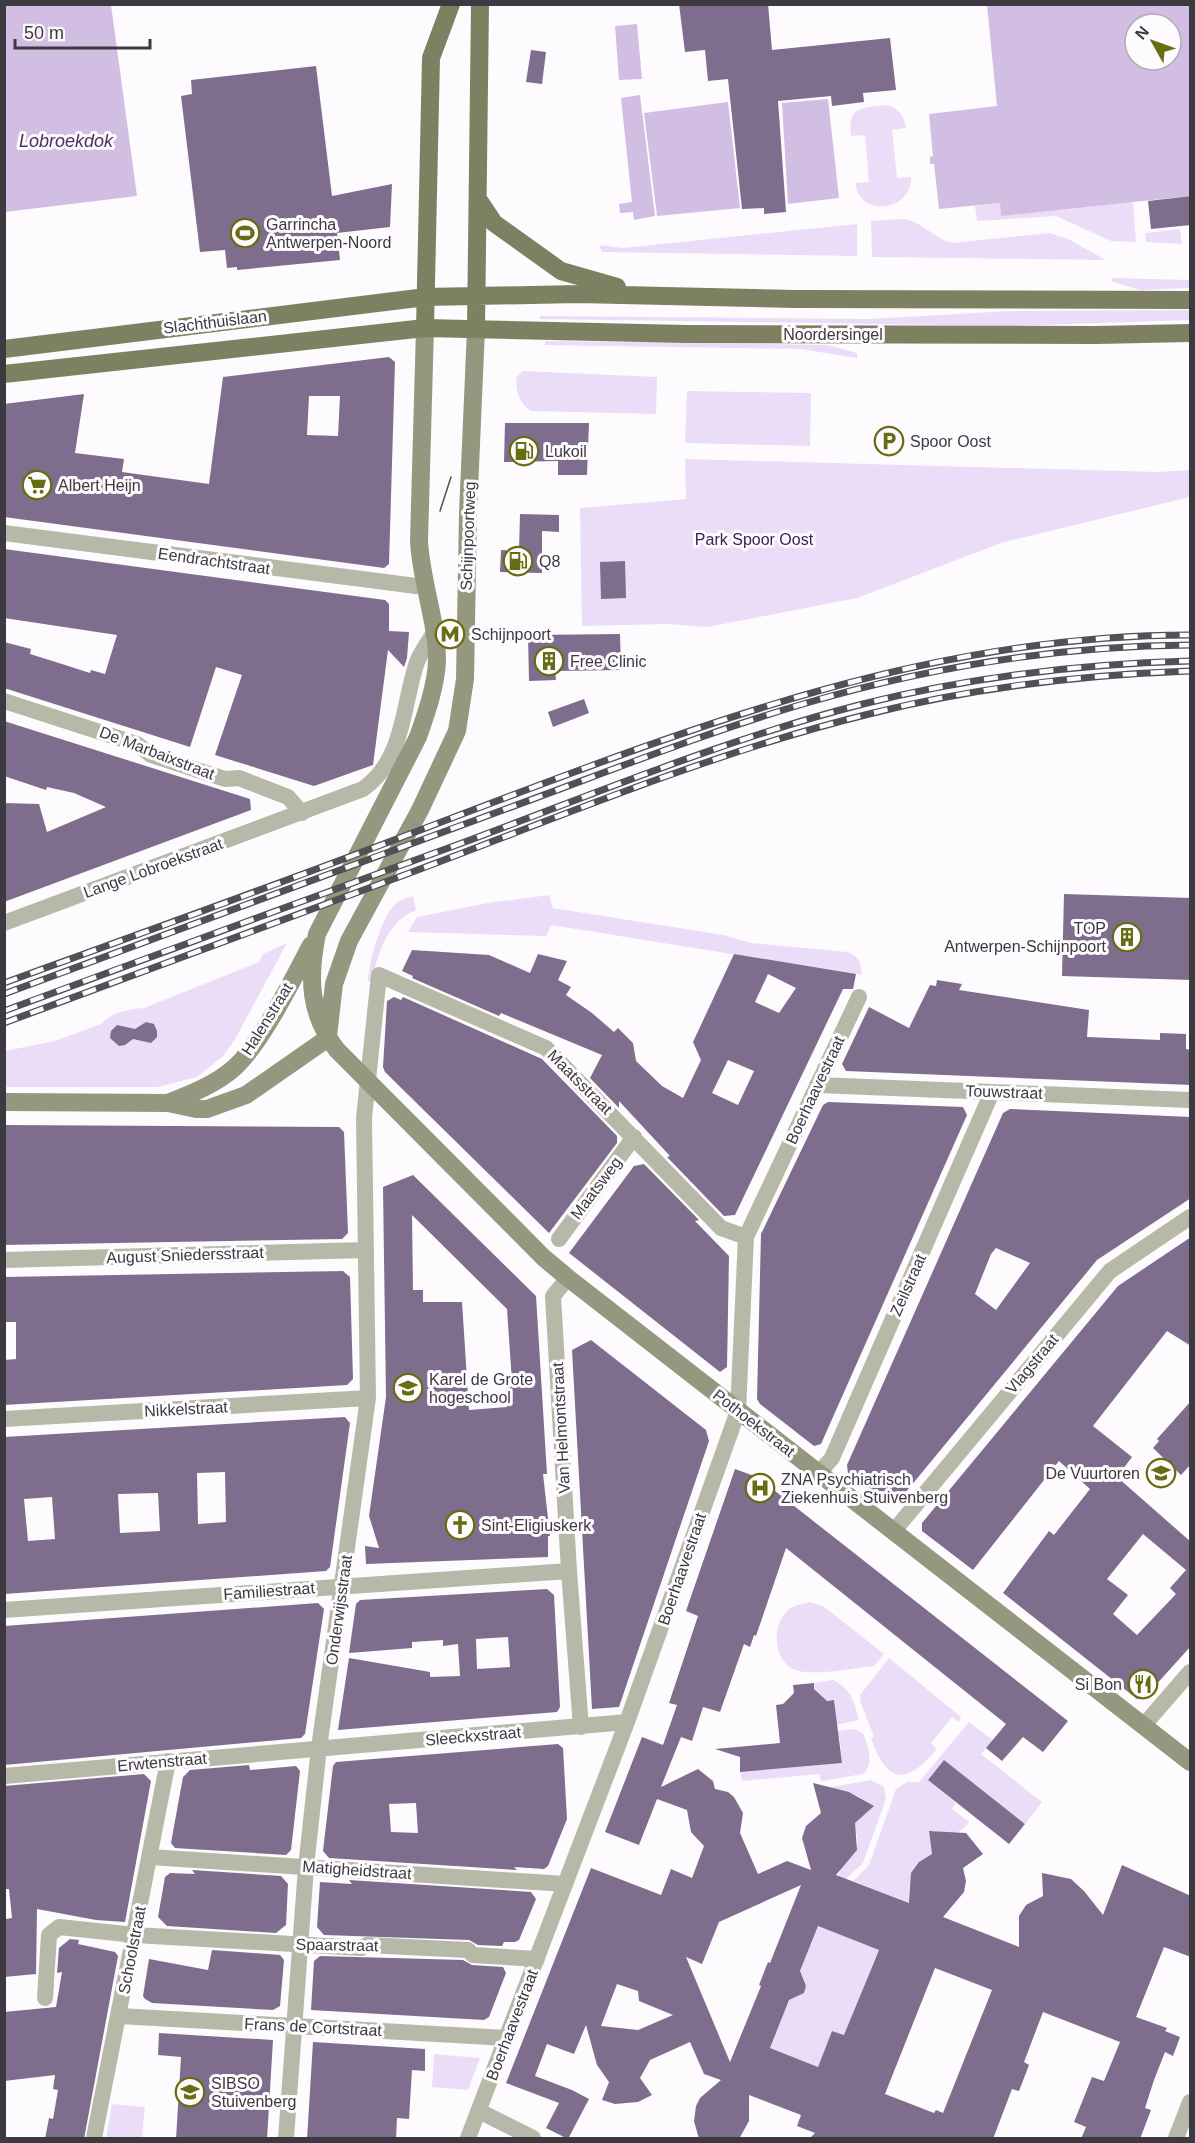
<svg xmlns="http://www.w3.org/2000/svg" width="1195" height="2143" font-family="Arial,sans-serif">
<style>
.green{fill:#ebddf7}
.water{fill:#d2bee2;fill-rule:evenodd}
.building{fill:#7e6d8d;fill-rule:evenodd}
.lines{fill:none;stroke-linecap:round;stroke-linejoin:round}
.street{stroke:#b7b9a8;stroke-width:16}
.secondary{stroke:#95987f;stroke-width:18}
.primary{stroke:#7d8161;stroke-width:18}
.tram{stroke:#524f55;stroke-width:1.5}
.rail-casing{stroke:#524f55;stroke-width:7}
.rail{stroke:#fdfbfe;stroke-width:4.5;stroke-dasharray:14;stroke-linecap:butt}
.labels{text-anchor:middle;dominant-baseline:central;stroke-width:6;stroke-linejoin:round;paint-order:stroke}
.poi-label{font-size:16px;fill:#3d3940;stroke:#fdfbfe;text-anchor:start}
.street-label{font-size:16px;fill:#3d3940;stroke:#fdfbfe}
.park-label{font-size:16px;fill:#3d2350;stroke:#fdfbfe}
.water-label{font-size:18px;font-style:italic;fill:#4b305f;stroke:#fdfbfe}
</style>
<rect width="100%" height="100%" fill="#fdfbfe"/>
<path class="green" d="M888,105C900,110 904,116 906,128L892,130L897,178L911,177C913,210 861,220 855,183L869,182L865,135L851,136C847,105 863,108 888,105Z
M1133,202L1136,242L1111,241L1056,216L977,221L975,206L1000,203L1002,215Z
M904,219C923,222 933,238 952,243L1050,233L1068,239L1106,260L872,257L871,221Z
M857,224V256L602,252L599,245L623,248Z
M1180,229L1182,244L1146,242L1145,233Z
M1112,278L1190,280V288L1140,290L1111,281Z
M1190,310V320L1007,326L540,319V316L868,319L1010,311Z
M545,341L827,345L857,353V358L800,349L545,345Z
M523,371L657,377L656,414L531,411C518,401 517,394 516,378Z
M687,391L811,393L810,446L685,443Z
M685,459L1158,472L1190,470V497L1001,543L857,598L708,627L667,624L582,626L580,508L686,499Z
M549,895L553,908L723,935L751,943L847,952C859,956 861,962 862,975L551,925L546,936L408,932L417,917L488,903Z
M413,896L416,910C387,922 378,953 372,981H368C370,958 380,921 395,904C399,900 408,898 413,896Z
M287,943L234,1041L223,1056L197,1077L158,1087H5V1051L55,1041L101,1024C112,1012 129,1009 144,1008L259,962L263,954Z
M810,1602L823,1606L884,1654L874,1666C854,1668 807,1678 791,1668C773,1656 772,1625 788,1610C794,1605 802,1604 810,1602Z
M889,1658L961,1717L959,1722L952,1717L931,1743L937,1749C907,1785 887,1785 871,1738L874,1737L860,1701V1695Z
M833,1680C851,1688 854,1702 859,1720L830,1726L836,1717L834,1700L825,1701L821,1695L816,1696L814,1683Z
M969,1722L993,1740L981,1754L1042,1802L1025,1824L944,1761L928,1780L956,1803L952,1809L969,1822C956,1840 948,1830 929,1831L932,1855C908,1864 910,1883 912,1904L853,1881L869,1865L896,1789L907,1782H919Z
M854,1729L863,1733C868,1748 875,1762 863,1774L821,1781L819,1774L742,1781L740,1772L842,1763L840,1738L831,1739V1732Z
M871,1780L884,1787L886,1799L863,1863L846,1879L838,1876C846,1852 869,1853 851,1822L873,1807C858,1792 837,1787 815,1790Z
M818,1926L892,1955L875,1958L845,2035L832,2031L818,2067L770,2048L791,1994L804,1993L806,1986L803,1979L798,1977Z
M434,2054L480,2058L468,2090L432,2087Z
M112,2104L145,2107L142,2138H106Z"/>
<path class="water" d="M4,5H111L137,196L5,212Z
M987,5H1190V196L1001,216L1000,203L939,209L934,164H930V157L933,156L929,114L997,106ZM1135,24H1171V60H1135Z
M637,24L642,79L619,80L615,26Z
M640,95L655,216L634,220L633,212L620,213L619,204L632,202L621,98Z
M828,99L839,198L788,204L782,103Z
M728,102L740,208L657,216L644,113Z"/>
<path class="building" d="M679,4H768L772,50L890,38L896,90L863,93L864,102L832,106L831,96L778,101L786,212L764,214V208L742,209L728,79L708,81L705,50L685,52Z
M531,50L546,52L542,84L526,82Z
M316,66L332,196L392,184L390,227L337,233L340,260L237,270V267L227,268L225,250L200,252L181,96L192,94L191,80Z
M1191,196V225L1151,229L1148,201Z
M389,357L395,362L389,564L384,568L4,517V404L84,394L75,453L124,459L122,472L209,484L223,377ZM309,396H340L338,436L307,435Z
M505,423H589L587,475H558V461L504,462Z
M520,514L559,515V532L542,531V573L500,572L501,550L519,551Z
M4,549L385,600L389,604V631L409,632L407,658L404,667L388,650L373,765L314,786L215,755L242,675L216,667L190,747L4,688V642L31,649L30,654L62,664L90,673L91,670L105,674L117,635L4,618Z
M625,561L626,598L601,599L600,562Z
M620,634L621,670L555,671L556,680L529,681L528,635Z
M584,699L589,713L553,727L548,712Z
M4,721L250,799L251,810L4,902V803L39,804L47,832L106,807L74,793L47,787L46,790L4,776Z
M1064,894L1191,898V980L1062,976Z
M412,950L489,955L530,973L538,954L567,961L558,980L571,987L566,995L592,1013L614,1032L618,1028L633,1043L636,1061L662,1086L683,1098L701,1060L693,1042L734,954L856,974L853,989H843L735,1215L724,1216L667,1157L670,1156L619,1101V1108L590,1078L602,1055L501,1013L499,1016L412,978L413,976L402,971ZM768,974L796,988L779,1013L755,1002ZM728,1060L754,1071L738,1105L712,1093Z
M937,980L962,984L959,990L1089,1010L1087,1037L1160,1040V1033L1186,1034V1049L1191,1050V1085L846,1071L842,1064L869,1007L909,1028L930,985L936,986Z
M394,997L401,1000L403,997L542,1059L617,1136V1143L549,1233L385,1072L383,1067L387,1001Z
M146,1022L154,1024L157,1031V1037L151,1043L133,1039L125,1045L119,1046L110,1038L111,1031L117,1025L135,1029Z
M828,1102L963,1107L967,1115L821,1444L814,1446L760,1404L757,1399L761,1234L823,1105Z
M1010,1109L1191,1117V1198L1097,1260L896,1504H889L848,1473L847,1465L1003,1113ZM996,1248L1030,1263L996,1310L975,1294L991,1254Z
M4,1125L339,1127L344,1132L348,1233L342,1239L4,1245Z
M644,1164L699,1220L695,1221L729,1256L727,1367L720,1372L569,1253L634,1166Z
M413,1175L536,1296L547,1474H543L550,1536H548V1557L366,1564L365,1546L379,1548L369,1516L386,1397L383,1187ZM412,1215L507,1309L512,1382H506L507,1407L469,1410L462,1302H423V1290H413Z
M1191,1237V1346L1167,1331L1093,1426L1132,1457L1117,1477L1191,1542V1646L1144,1698L1137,1699L1003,1593L1049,1531L1054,1535L1090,1489L1059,1461L973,1570L922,1531V1523L1118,1286ZM1143,1534L1186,1570L1170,1588L1176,1594L1137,1635L1113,1614L1128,1595L1107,1579Z
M343,1271L350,1277L353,1379L347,1385L4,1405V1360L16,1359V1322H4V1277Z
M591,1340L706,1430L709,1441L619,1707L592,1709L572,1350Z
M1191,1401V1464L1181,1475L1153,1448L1159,1441L1157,1439Z
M345,1417L350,1423L330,1567L326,1571L4,1594V1437ZM225,1472L226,1522L198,1524L197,1473ZM158,1493L160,1531L120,1533L118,1494ZM52,1497L55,1539L28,1541L24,1499Z
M735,1469L771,1482L770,1487L1068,1721L1043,1752L1023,1737L1002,1761L986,1748L1006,1724L786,1548L756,1636L754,1635L750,1647L744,1644L720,1712L703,1707L692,1741L681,1737L661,1787L698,1769L713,1781L715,1789L728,1792L734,1797L743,1813L740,1833L758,1874L787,1861L811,1870L802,1838L806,1826L821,1813L813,1783L849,1792L874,1806L855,1823L857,1850L836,1875L909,1903L911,1873L919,1862L932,1854L929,1831L966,1833L983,1854L963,1868L966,1881L964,1892L943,1917L1019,1947V1916L1026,1905L1043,1896L1042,1873L1071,1879L1084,1891L1103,1915L1122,1865L1191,1896V1957L1164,1947L1136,2017L1167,2028L1165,2031L1180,2037L1173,2056L1165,2052L1154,2080L1145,2108L1151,2110L1140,2139H1081L1086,2127L1074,2122L1092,2077L1104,2081L1120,2042L1043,2012L1024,2062L1029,2065L1019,2091L1012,2089L993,2139H809L815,2133L797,2126L801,2115L749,2095V2121L739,2139H699L694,2121L696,2106L700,2098L721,2080L704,2074L690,2042L650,2060L640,2078L652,2095L638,2102L615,2104L602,2100L609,2082L597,2065L586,2025L574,2054L547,2044L535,2076L572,2090L589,2099L568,2139L546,2128L559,2103L506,2083L591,1868L661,1895L671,1869L692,1878L704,1846L691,1832L687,1810L657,1799L639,1845L605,1832L642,1737L663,1745L677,1705L669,1703L698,1616L686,1611ZM801,1885L770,1963L768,1962L759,1985L761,1986L730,2062L686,1957L702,1964L719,1922ZM818,1926L879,1950L844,2035L832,2031L818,2067L770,2048L789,2000L804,1993L806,1986L800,1971ZM935,1968L992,1990L943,2113L936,2110L934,2113L885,2094ZM617,1984L638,1991L639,2001L673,2015L638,2030L601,2026Z
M547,1589L554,1595L560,1707L557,1712L338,1730L349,1658L430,1672V1677L460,1676L458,1644L443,1646V1640L412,1642V1648L349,1653L356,1604L360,1600ZM508,1637L510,1667L477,1669L476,1639Z
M318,1603L324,1609L305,1734L301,1738L4,1765V1626Z
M814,1683V1689L827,1701L834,1700L842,1763L740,1772V1757L715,1749L780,1743L776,1705L783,1704L794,1693L793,1685Z
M558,1744L563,1748L567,1819L548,1866L544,1869L514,1867L517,1870L329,1858L323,1851L333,1766L336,1762ZM416,1803L418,1833L391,1832L389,1804Z
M944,1760L1025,1824L1009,1844L928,1780Z
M249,1765L250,1770L296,1766L300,1771L291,1850L286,1855L175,1848L171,1843L183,1777L190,1770Z
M144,1774L151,1781L125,1922L96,1920L37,1909L36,1974L4,1977L6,1919L12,1918L9,1889H4V1786Z
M192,1870L281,1876L288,1884L286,1925L276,1933L167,1926L158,1917L165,1877L170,1873L195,1874Z
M349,1880L531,1892L536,1899L519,1940L515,1942H504L502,1946L478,1945L469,1940L324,1935L317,1927L320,1882L352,1884Z
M70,1939L79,1940L78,1944L115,1952L118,1956L84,2139H45L49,2118L53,2119L58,2090L53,2089L55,2075L4,2081V2012L56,2007L62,1972L57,1973L59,1948Z
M212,1950L280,1955L284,1960L280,2006L273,2010L152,2003L145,1999L143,1996L149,1959L208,1970Z
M320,1956L463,1960L472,1965L503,1967L506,1973L489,2017L484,2020L311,2010L314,1961Z
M159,2033L273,2040L267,2139H176L181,2057L158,2055Z
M313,2042L425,2049V2071L412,2070L409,2119L397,2118L396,2139H307Z"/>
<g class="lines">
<path class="street" d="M4,533L424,587
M4,701L137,744L151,755L225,779L239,778L288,797L302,813
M4,923L363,789C405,759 402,706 417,662C421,652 428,642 434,633
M817,1085L1190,1100
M559,1239L634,1137
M4,1260L366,1250
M568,1278L553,1296L569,1571L581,1727
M4,1419L368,1398
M818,1474L832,1458L992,1092
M893,1532L1110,1271L1190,1217
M4,1610L569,1571
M1144,1725L1190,1672
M4,1776L627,1722
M150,1857L565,1884
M45,1998L49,1935L59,1927L135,1935L361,1948L367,1945L468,1950L473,1955L537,1959
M119,2016L507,2038
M479,2111L533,2138
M94,2138L168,1761
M286,2138L306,1867L319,1748L368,1398L364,1118L379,975L546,1048L721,1228L746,1237
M468,2138L627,1722L738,1411L746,1237L859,997
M1176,2138L1190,2102"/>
<path class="secondary" d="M425,328L419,541C421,581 437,621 437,661C436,686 426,714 418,737L317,934C308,978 309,1014 337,1050L544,1258L568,1278L1190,1762
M328,1036L334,984L349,941L420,810L457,731L465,679L468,513L476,329
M4,1102L168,1103L196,1109H207L246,1095L328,1038
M168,1103C191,1094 216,1084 234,1068C261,1044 293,979 311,945"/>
<path class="primary" d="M480,202L494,223L561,271L617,287
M425,328L431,58L451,4
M476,329L480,4
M4,349L426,297L578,294L796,299L1190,300
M4,374L425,328L686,334L1096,335L1190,333"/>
<path class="tram" d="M440,511L451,477"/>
<g class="rail-casing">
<path id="rail" d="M4,983C151,930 298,877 444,821C687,729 927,635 1190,635
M4,994C170,933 336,871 503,810C602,774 701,734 803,704C928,667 1060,646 1190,645
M4,1011C157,954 309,899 462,843C594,794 726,739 863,704C970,677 1080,664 1190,661
M4,1023C141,972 278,922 415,871C564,815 714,752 869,714C975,687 1082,675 1190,671"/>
</g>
<use href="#rail" class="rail"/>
</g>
<defs>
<g id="stadium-ring" transform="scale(1.5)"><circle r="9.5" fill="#fdfbfe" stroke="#686d11" stroke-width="1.5"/><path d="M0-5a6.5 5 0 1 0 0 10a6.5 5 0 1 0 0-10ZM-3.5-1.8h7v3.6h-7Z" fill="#686d11"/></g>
<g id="parking-ring" transform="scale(1.5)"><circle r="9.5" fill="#fdfbfe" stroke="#686d11" stroke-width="1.5"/><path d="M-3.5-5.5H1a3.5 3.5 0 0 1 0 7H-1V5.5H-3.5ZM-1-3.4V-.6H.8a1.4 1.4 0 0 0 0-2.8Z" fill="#686d11"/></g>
<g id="fuel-ring" transform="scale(1.5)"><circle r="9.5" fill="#fdfbfe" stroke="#686d11" stroke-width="1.5"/><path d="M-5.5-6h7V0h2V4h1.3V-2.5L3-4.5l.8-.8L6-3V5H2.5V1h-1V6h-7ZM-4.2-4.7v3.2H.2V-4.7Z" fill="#686d11"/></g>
<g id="supermarket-ring" transform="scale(1.5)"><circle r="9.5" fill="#fdfbfe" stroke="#686d11" stroke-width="1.5"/><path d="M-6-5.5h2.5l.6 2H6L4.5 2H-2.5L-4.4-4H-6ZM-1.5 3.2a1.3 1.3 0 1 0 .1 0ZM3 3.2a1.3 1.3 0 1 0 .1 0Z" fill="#686d11"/></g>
<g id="metro-ring" transform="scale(1.5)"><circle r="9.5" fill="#fdfbfe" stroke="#686d11" stroke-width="1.5"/><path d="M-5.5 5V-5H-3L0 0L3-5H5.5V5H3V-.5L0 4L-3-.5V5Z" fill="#686d11"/></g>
<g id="building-ring" transform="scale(1.5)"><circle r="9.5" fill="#fdfbfe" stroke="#686d11" stroke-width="1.5"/><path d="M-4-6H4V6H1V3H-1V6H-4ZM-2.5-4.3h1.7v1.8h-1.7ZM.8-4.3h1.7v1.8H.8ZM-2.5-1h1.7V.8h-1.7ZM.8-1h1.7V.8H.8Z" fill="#686d11"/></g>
<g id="university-ring" transform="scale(1.5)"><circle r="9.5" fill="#fdfbfe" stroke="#686d11" stroke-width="1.5"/><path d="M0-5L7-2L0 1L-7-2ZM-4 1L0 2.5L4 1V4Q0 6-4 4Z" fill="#686d11"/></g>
<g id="school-ring" transform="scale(1.5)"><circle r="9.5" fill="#fdfbfe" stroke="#686d11" stroke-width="1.5"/><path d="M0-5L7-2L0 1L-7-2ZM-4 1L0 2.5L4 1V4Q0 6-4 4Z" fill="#686d11"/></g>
<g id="hospital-ring" transform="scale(1.5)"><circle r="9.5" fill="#fdfbfe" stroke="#686d11" stroke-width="1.5"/><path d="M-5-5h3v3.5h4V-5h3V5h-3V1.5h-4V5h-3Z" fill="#686d11"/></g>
<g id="church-ring" transform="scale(1.5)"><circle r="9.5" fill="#fdfbfe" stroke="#686d11" stroke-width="1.5"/><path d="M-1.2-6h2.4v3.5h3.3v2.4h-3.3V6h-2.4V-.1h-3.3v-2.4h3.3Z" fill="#686d11"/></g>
<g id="restaurant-ring" transform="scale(1.5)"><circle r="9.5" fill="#fdfbfe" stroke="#686d11" stroke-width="1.5"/><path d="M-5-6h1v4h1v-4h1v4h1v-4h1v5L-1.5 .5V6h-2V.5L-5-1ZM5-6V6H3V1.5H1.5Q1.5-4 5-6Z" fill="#686d11"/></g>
</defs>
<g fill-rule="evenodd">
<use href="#stadium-ring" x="245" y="233"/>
<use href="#parking-ring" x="889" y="441"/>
<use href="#fuel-ring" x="524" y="451"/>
<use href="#supermarket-ring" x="37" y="485"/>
<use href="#fuel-ring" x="518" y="561"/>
<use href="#metro-ring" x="450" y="634"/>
<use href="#building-ring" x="549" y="661"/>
<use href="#building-ring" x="1127" y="937"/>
<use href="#university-ring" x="408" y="1388"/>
<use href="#school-ring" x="1161" y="1473"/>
<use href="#hospital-ring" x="760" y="1488"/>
<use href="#church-ring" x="460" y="1525"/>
<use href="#restaurant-ring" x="1143" y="1684"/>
<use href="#school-ring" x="190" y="2092"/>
</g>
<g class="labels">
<g class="poi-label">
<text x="266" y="224">Garrincha<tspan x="266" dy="18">Antwerpen-Noord</tspan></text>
<text x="910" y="441">Spoor Oost</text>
<text x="545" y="451">Lukoil</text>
<text x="58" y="485">Albert Heijn</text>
<text x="539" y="561">Q8</text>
<text x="471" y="634">Schijnpoort</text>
<text x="570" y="661">Free Clinic</text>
<text x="1106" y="928" text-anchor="end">TOP<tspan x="1106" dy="18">Antwerpen-Schijnpoort</tspan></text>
<text x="429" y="1379">Karel de Grote<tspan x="429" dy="18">hogeschool</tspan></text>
<text x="1140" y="1473" text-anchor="end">De Vuurtoren</text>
<text x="781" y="1479">ZNA Psychiatrisch<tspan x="781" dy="18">Ziekenhuis Stuivenberg</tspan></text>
<text x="481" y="1525">Sint-Eligiuskerk</text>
<text x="1122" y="1684" text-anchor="end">Si Bon</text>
<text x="211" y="2083">SIBSO<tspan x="211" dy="18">Stuivenberg</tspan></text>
</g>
<g class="street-label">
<text transform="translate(215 322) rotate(-7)">Slachthuislaan</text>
<text x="833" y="334">Noordersingel</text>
<text transform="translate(468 536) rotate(-88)">Schijnpoortweg</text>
<text transform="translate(214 561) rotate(8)">Eendrachtstraat</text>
<text transform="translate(157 753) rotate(21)">De Marbaixstraat</text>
<text transform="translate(153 868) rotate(-20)">Lange Lobroekstraat</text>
<text transform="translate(267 1019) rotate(-58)">Halenstraat</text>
<text transform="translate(580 1082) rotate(45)">Maatsstraat</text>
<text transform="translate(815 1090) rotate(-65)">Boerhaavestraat</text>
<text transform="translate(1004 1092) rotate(2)">Touwstraat</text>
<text transform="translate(596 1188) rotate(-53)">Maatsweg</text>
<text transform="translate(185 1255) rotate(-2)">August Sniedersstraat</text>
<text transform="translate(908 1285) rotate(-66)">Zeilstraat</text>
<text transform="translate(1032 1364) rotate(-50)">Vlagstraat</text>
<text transform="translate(186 1409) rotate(-3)">Nikkelstraat</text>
<text transform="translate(754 1423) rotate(38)">Pothoekstraat</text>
<text transform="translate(561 1428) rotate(-93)">Van Helmontstraat</text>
<text transform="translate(682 1569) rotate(-71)">Boerhaavestraat</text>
<text transform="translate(269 1591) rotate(-4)">Familiestraat</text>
<text transform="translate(339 1610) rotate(-82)">Onderwijsstraat</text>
<text transform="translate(473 1736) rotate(-5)">Sleeckxstraat</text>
<text transform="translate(162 1762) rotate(-5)">Erwtenstraat</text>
<text transform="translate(357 1870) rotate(4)">Matigheidstraat</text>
<text transform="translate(337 1945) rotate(1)">Spaarstraat</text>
<text transform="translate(132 1950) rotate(-79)">Schoolstraat</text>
<text transform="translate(512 2025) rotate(-69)">Boerhaavestraat</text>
<text transform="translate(313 2027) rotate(3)">Frans de Cortstraat</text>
</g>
<g class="park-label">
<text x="754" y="539">Park Spoor Oost</text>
</g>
<g class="water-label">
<text x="66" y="141">Lobroekdok</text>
</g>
</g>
<rect width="1195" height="2143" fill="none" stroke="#3d3940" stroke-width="12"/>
<g transform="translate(1153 42) rotate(310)"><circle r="28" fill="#fdfbfe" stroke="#b0adb2" stroke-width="1.5"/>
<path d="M0-4.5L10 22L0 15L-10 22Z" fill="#686d11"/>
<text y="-9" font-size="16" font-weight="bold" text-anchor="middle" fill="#3d3940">N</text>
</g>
<path d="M15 39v9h135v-9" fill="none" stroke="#3d3940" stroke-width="3"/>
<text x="24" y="39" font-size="18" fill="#3d3940" stroke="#fdfbfe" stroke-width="4.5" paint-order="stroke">50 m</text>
</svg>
